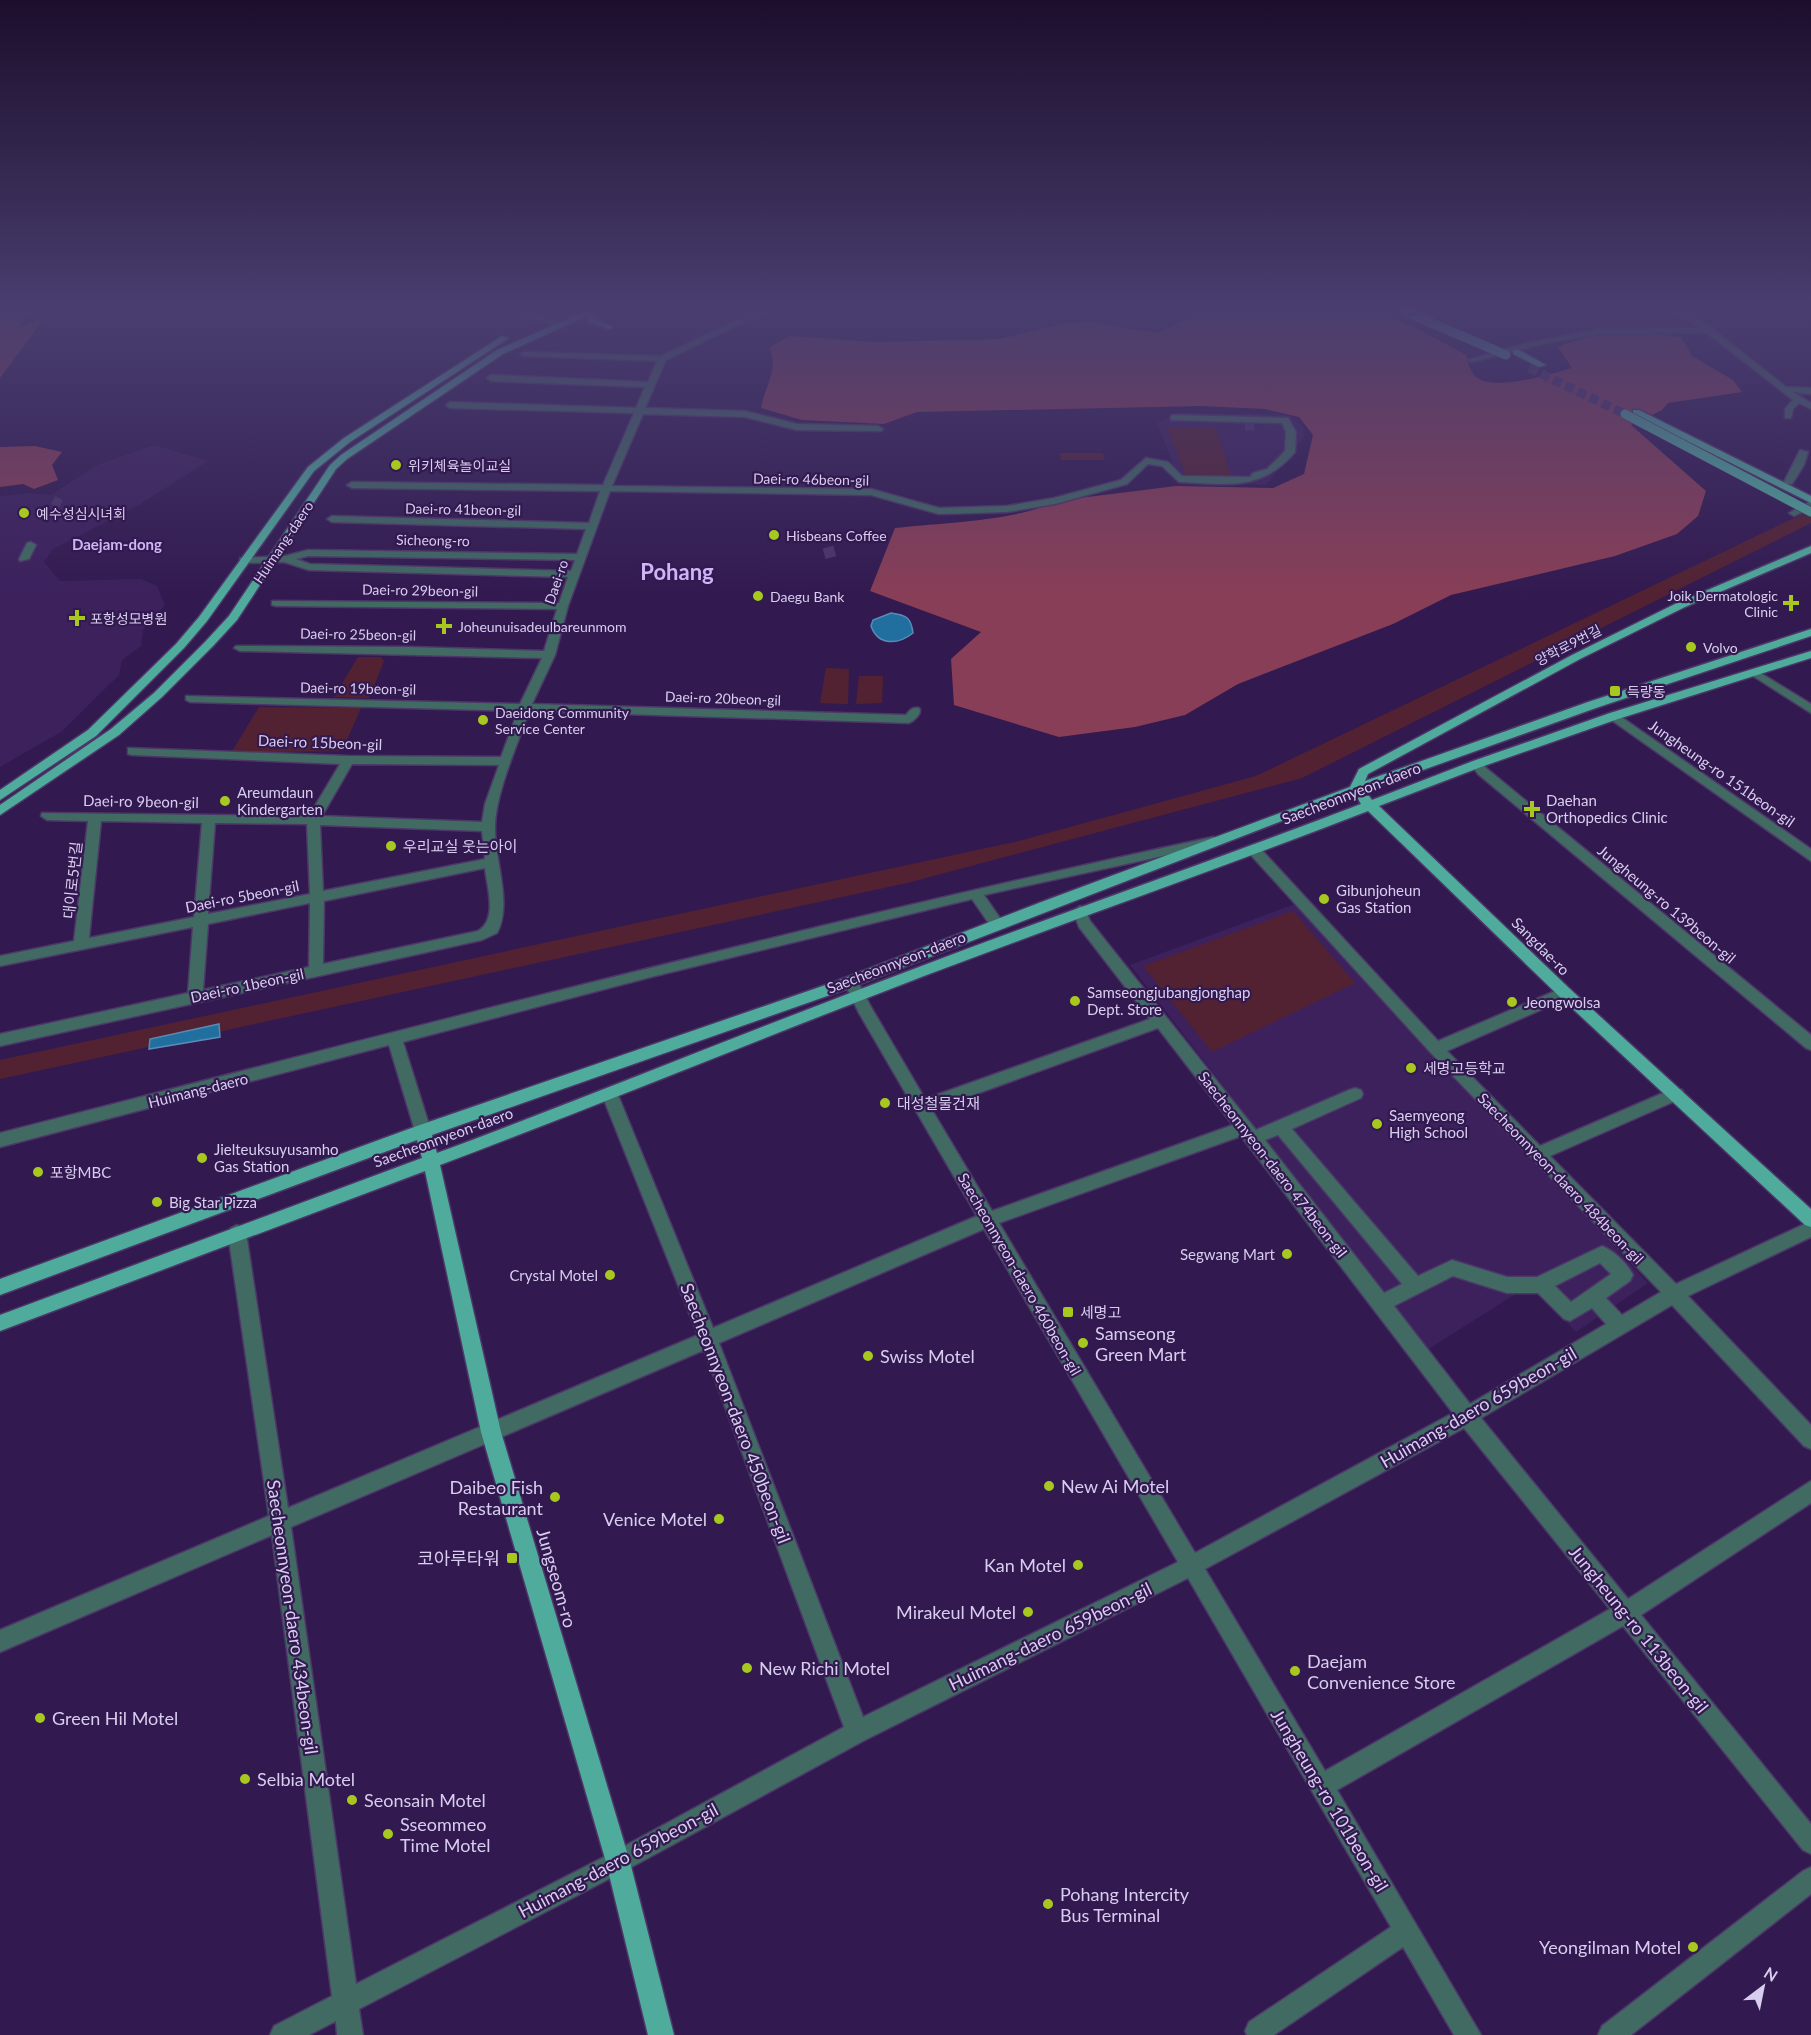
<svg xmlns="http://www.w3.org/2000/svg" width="1811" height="2035" font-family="Lato,'Noto Sans KR',sans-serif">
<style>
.built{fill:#3c215d}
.green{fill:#532232}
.forest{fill:#893e57}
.water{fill:#206f9f;stroke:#588bb7;stroke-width:1.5}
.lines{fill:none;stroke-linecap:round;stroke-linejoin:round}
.minor-tunnel-far1{stroke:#4b3568;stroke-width:9;stroke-dasharray:9 4.5;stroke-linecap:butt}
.minor-tunnel{stroke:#4b3568;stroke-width:11;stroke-dasharray:11 5;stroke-linecap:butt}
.major-tunnel{stroke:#4b3568;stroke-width:9;stroke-dasharray:9 4.5;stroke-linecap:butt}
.minor-casing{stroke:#4d3769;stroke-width:3}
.major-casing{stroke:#4d3769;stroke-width:3}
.minor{fill:#416a63;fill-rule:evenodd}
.major{fill:#4fab9b;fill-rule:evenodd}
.major-bridge-casing{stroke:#4d3769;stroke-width:10;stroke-linecap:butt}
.major-bridge{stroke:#4fab9b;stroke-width:9}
.poi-dot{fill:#a7c81f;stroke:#321a50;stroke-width:2}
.labels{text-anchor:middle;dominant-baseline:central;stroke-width:4.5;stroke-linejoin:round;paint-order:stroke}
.far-poi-label{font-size:14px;fill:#d9cdef;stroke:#321a50;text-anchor:start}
.far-street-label{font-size:14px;fill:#d9cdef;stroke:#321a50}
.far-quarter-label{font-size:15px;font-weight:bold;fill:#cdb5f7;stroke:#321a50}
.street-label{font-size:15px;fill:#d9cdef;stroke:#321a50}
.poi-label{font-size:15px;fill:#d9cdef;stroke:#321a50;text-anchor:start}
.near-poi-label{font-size:18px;fill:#d9cdef;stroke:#321a50;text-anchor:start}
.near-street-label{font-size:18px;fill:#d9cdef;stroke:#321a50}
.far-town-label{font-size:22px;font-weight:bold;fill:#cdb5f7;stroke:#321a50}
</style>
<rect width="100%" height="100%" fill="#321a50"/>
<path class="built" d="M1175,413L1287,414L1303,426L1304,437L1266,485L1180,482L1157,423Z
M154,445L208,461L139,505L53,549L44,562L60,581L141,579L157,586L165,605L143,630L141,646L122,660L119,675L61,732L0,767V496L27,493L51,495L97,465Z
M1298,903L1648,1283L1576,1332L1530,1285L1427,1350L1130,965Z"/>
<path class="green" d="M1166,427L1216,428L1232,479L1187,478Z
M1059,453H1103L1105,460H1061Z
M1811,510V523L1302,778L907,883L0,1079V1060L1019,841L1256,776Z
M358,657H381L384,661L369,698L334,697Z
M826,668L849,669L848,704L820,703Z
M859,676H883L882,703L856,704Z
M259,707L361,708L342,751L231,753Z
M1293,911L1355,983L1212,1052L1143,966Z"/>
<path class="forest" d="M0,311H30L19,327L45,317L0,378Z
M1205,311H1375L1416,328L1466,355C1469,364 1470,374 1479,379C1499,390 1551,374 1572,368L1558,347C1598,330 1639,332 1681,337L1692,356L1733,380L1742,392L1668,403L1662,410L1631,425L1706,491L1698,516L1677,534L1615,556L1451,595L1393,624L1238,684L1185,715L1135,727L1059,737L954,705L951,659L981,632L870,591L895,528C938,523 1020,521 1055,501L1176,486L1273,488L1304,474L1313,435L1299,417L1265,409L1201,406L917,412L884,424L802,420L761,408C764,389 780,365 769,348L789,336L875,342L1000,339L1066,323L1092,322L1157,333Z
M35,446L62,452L52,465L58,480L34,489L23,484L0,487V447Z"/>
<path class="water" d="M891,613C906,615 911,617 913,633C898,645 878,646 871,626L873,620Z
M219,1024L220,1037L149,1049L150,1039Z"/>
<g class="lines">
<path class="minor-tunnel-far1" d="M1245,426H1255
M53,500L62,505"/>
<path class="minor-tunnel" d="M828,547L831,558"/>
<path class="major-tunnel" d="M1529,368L1625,414"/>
<g class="minor-casing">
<path id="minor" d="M756,311H767L666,360L645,408L745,411L797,424L878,426L883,429L881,431L797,430L745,417L643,414L612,486L871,489L939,508L1007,506L1054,498L1121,480L1146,458L1168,462L1182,476L1250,477L1253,473L1267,469L1285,451L1286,432L1282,423L1171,420V416L1174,415L1288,418L1296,432L1295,452C1261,492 1227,484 1179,482L1162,466L1148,464L1127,484L1055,504L1007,512L939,514L871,495L610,491L568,606L555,655L532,704L906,715C910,710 912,707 919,708C923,713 914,721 909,723L529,711C518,744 495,794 495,827C494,859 513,904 497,933L482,940L0,1046V1034L188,993L193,927L0,966V956L74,941L88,821L47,820L41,816L42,813L309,816L340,764L132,755L128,754V748L348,756L501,757L518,711L190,702L186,700V696L520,704L542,658L240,651L234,648L236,646L409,647L544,651L557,609L276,606L272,605V601L559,603L568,577L309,570L284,562L244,563L240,562V558L285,556L308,550L577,554L586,529L332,522L327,519L332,516L589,523L600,491L352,488L347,485L352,482L603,485L634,413L450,408L446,405L450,402L636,408L645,387L491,381L487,378L491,375L648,382L657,361L524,356L520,354L524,352L661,356ZM308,556L575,560L571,571L310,564L296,559ZM352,764L499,765L485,804L482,822L322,816ZM101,821L202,823L194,917L89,938ZM215,823L307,824L310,894L208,914ZM320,825L482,831L485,859L323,891ZM485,868C487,888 498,919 478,931L323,964L324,901ZM310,903L309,967L203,990L208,924Z
M1676,311H1686L1713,329L1786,387L1811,388V394L1793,392L1811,403V409L1799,403L1793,409L1791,418H1785V409L1793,400L1707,333L1600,334L1542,344L1472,362L1468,360L1528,343L1600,329L1700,328Z
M520,312H526L565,325L561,327L520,316Z
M1800,450L1808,452L1804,465L1792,484H1786L1784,482Z
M1811,501V508L1794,516L1789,513Z
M31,542L36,545L29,559L20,561L19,559L27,543Z
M1754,669L1811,704V713L1750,674V670Z
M1614,712L1811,849V861L1610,719V713Z
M1477,760L1481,761L1486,768L1811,1035V1050L1806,1048L1478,774L1471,764Z
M1213,837L1218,838L1220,841L1218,844L984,895L1004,924L997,929L992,928L972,899L651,977L403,1042L431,1131L429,1136L423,1138L417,1136L415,1131L389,1045L0,1147V1133C403,1030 806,924 1213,837Z
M1254,845L1259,847L1438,1041L1560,989H1570L1572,993L1570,997L1447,1051L1540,1146L1670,1090L1676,1088L1682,1090L1684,1094L1682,1098L1550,1156L1676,1284L1811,1221V1237L1688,1296L1811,1425V1449L1804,1446L1672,1305L1481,1418L1628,1599L1811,1481V1503L1641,1615L1811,1824V1854L1803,1850L1623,1626L1337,1790L1481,2035H1454L1403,1947L1274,2035H1247L1245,2031L1249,2022L1391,1927L1188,1578L865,1740L626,1870L359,2009L363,2035H337L336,2021L309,2035H270L274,2026L332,1996L272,1535L0,1652V1630L269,1516L228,1233L231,1228L237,1225L243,1228L246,1233L288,1508L698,1335L602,1095L604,1090L610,1089L616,1090L618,1095L713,1328L977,1216L859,1013L844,982L846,978H856L871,1007L925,1099L1150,1019L1079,927L1073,911L1080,906L1085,908L1090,921L1256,1130L1349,1090L1355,1088L1361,1090L1363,1094L1361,1098L1292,1129L1418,1276L1452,1260L1507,1277H1537L1602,1246C1613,1250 1628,1264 1633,1275L1630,1281L1606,1298L1622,1315L1661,1292L1431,1053L1249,853L1247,850L1249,847ZM1158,1028L1233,1125L992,1211L932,1110ZM1278,1135L1402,1284L1384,1293L1265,1140ZM1241,1136L1453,1413L1195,1553L999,1223ZM984,1229L1178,1562L863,1717L719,1343ZM1600,1263L1611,1274L1571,1302L1555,1286ZM1453,1276L1507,1293H1538L1564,1319L1570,1321L1592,1308L1606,1324L1470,1404L1394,1306ZM704,1350L844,1727L610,1854L356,1984L291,1527ZM1464,1428L1610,1609L1325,1771L1205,1569Z
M1811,1867V1894L1631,2035H1598L1602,2026L1803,1871Z"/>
</g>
<g class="major-casing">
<path id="major" d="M585,311H597L594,315L596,319L613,327L609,329L590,323L587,316L503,354L347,459L336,469L237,620L213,646L162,697L119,735L0,815V805L111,729L154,693L205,642L229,616L330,465L341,455L497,350Z
M502,336L509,338L350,442L314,471L207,621L184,648L96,736L0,800V790L88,730L176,644L199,617L308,467L344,438Z
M1513,350H1519L1546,365L1539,367L1513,354Z
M1633,410H1639L1811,496V503L1633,414Z
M1811,546V553L1685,607L1580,659L1368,774L1365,781L1588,702L1811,629V636L1596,708L1300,814L847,989L432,1135L437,1153C598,1093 758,1027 919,967C1066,911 1215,860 1361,804L1358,799L1359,796H1369L1372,800L1473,761L1610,713L1811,651V658L1618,719L1481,767L1379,806L1570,989L1811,1209V1227L1805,1225L1560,997L1368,811C1221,868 1072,920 924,976C762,1038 602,1104 440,1165L501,1432L630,1862L674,2035H648L606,1862L481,1432L425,1171L0,1331V1315L422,1158L417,1140L0,1295V1279L417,1126L837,981L1044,901L1350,787L1359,769L1572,655L1677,603Z"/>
</g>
<use href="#minor" class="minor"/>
<use href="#major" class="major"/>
<g class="major-bridge-casing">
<path id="major-bridge" d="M1404,311L1506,355
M1625,414L1811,512"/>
</g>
<use href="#major-bridge" class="major-bridge"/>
</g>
<linearGradient id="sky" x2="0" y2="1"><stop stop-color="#1c0e2c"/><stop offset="0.52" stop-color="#493e6f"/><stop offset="1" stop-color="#493e6f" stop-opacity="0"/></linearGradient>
<rect width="1811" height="596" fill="url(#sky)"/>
<g class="poi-dot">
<circle cx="396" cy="465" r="6"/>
<circle cx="24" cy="513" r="6"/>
<circle cx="774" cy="535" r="6"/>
<circle cx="758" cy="596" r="6"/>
<path d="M1788 594h6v6h6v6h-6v6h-6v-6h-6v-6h6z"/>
<path d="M74 609h6v6h6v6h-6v6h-6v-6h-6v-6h6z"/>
<path d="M441 617h6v6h6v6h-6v6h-6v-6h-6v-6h6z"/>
<circle cx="1691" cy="647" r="6"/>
<rect x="1609" y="685" width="12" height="12" rx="3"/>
<circle cx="483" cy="720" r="6"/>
<circle cx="225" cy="801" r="6"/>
<path d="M1529 800h6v6h6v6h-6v6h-6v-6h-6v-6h6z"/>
<circle cx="391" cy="846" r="6"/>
<circle cx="1324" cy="899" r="6"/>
<circle cx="1075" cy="1001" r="6"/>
<circle cx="1512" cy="1002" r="6"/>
<circle cx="1411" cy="1068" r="6"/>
<circle cx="885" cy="1103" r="6"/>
<circle cx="1377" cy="1124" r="6"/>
<circle cx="202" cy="1158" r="6"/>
<circle cx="38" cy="1172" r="6"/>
<circle cx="157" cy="1202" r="6"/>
<circle cx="1287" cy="1254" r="6"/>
<circle cx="610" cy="1275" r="6"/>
<rect x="1062" y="1306" width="12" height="12" rx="3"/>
<circle cx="1083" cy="1343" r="6"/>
<circle cx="868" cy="1356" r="6"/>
<circle cx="1049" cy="1486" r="6"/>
<circle cx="555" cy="1497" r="6"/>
<circle cx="719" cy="1519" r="6"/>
<rect x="506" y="1552" width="12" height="12" rx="3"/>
<circle cx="1078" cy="1565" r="6"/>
<circle cx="1028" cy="1612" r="6"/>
<circle cx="747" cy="1668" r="6"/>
<circle cx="1295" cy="1671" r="6"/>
<circle cx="40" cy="1718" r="6"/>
<circle cx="245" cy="1779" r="6"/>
<circle cx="352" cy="1800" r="6"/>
<circle cx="388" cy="1834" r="6"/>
<circle cx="1048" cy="1904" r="6"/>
<circle cx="1693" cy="1947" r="6"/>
</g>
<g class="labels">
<g class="far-poi-label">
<text x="408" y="465">위키체육놀이교실</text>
<text x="36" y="513">예수성심시녀회</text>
<text x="786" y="535">Hisbeans Coffee</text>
<text x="1778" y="595" text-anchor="end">Joik Dermatologic<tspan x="1778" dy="16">Clinic</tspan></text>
<text x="770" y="596">Daegu Bank</text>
<text x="90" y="618">포항성모병원</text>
<text x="458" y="626">Joheunuisadeulbareunmom</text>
<text x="1703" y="647">Volvo</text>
<text x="1627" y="691">득량동</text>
<text x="495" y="712">Daeidong Community<tspan x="495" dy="16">Service Center</tspan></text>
</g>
<g class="far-street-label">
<text transform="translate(811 479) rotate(1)">Daei-ro 46beon-gil</text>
<text transform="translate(463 509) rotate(1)">Daei-ro 41beon-gil</text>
<text transform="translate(433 540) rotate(1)">Sicheong-ro</text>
<text transform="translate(283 542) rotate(-56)">Huimang-daero</text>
<text transform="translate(556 582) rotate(-71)">Daei-ro</text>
<text transform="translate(420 590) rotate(1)">Daei-ro 29beon-gil</text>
<text transform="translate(358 634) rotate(1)">Daei-ro 25beon-gil</text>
<text transform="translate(1568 645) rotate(-27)">양학로9번길</text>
<text transform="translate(358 688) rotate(1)">Daei-ro 19beon-gil</text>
<text transform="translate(723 698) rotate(2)">Daei-ro 20beon-gil</text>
</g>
<g class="far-quarter-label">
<text x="117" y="544">Daejam-dong</text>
</g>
<g class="street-label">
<text transform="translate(320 742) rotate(2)">Daei-ro 15beon-gil</text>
<text transform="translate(1722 773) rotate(35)">Jungheung-ro 151beon-gil</text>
<text transform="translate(1351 793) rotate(-21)">Saecheonnyeon-daero</text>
<text transform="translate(141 801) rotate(1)">Daei-ro 9beon-gil</text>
<text transform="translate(72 880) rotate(-84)">대이로5번길</text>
<text transform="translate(242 896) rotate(-11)">Daei-ro 5beon-gil</text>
<text transform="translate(1667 904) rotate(40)">Jungheung-ro 139beon-gil</text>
<text transform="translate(1541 946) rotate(45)">Sangdae-ro</text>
<text transform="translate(896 962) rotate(-21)">Saecheonnyeon-daero</text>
<text transform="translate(247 985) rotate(-12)">Daei-ro 1beon-gil</text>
<text transform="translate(198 1090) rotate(-14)">Huimang-daero</text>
<text transform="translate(443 1137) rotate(-20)">Saecheonnyeon-daero</text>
<text transform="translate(1273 1164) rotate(52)">Saecheonnyeon-daero 474beon-gil</text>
<text transform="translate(1561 1178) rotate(46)">Saecheonnyeon-daero 484beon-gil</text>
<text transform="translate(1020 1274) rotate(60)">Saecheonnyeon-daero 460beon-gil</text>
</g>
<g class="poi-label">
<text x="237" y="792">Areumdaun<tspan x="237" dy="17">Kindergarten</tspan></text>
<text x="1546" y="800">Daehan<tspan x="1546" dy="17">Orthopedics Clinic</tspan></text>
<text x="403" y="846">우리교실 웃는아이</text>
<text x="1336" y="890">Gibunjoheun<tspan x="1336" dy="17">Gas Station</tspan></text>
<text x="1087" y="992">Samseongjubangjonghap<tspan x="1087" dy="17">Dept. Store</tspan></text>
<text x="1524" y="1002">Jeongwolsa</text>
<text x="1423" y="1068">세명고등학교</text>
<text x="897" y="1103">대성철물건재</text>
<text x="1389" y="1115">Saemyeong<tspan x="1389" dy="17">High School</tspan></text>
<text x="214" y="1149">Jielteuksuyusamho<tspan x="214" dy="17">Gas Station</tspan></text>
<text x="50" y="1172">포항MBC</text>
<text x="169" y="1202">Big Star Pizza</text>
<text x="1275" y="1254" text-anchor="end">Segwang Mart</text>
<text x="598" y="1275" text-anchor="end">Crystal Motel</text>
<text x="1080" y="1312">세명고</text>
</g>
<g class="near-poi-label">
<text x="1095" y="1333">Samseong<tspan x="1095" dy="21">Green Mart</tspan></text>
<text x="880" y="1356">Swiss Motel</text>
<text x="1061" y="1486">New Ai Motel</text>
<text x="543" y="1487" text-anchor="end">Daibeo Fish<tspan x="543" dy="21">Restaurant</tspan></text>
<text x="707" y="1519" text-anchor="end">Venice Motel</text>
<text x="500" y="1558" text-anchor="end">코아루타워</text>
<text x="1066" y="1565" text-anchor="end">Kan Motel</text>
<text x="1016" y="1612" text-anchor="end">Mirakeul Motel</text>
<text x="1307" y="1661">Daejam<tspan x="1307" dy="21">Convenience Store</tspan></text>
<text x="759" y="1668">New Richi Motel</text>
<text x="52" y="1718">Green Hil Motel</text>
<text x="257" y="1779">Selbia Motel</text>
<text x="364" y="1800">Seonsain Motel</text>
<text x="400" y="1824">Sseommeo<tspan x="400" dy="21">Time Motel</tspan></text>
<text x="1060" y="1894">Pohang Intercity<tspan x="1060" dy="21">Bus Terminal</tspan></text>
<text x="1681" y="1947" text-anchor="end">Yeongilman Motel</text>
</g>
<g class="near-street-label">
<text transform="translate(1478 1407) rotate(-30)">Huimang-daero 659beon-gil</text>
<text transform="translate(736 1413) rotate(69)">Saecheonnyeon-daero 450beon-gil</text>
<text transform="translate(557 1578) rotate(74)">Jungseom-ro</text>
<text transform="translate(293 1617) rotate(82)">Saecheonnyeon-daero 434beon-gil</text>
<text transform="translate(1639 1629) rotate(51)">Jungheung-ro 113beon-gil</text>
<text transform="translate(1050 1636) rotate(-26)">Huimang-daero 659beon-gil</text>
<text transform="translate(1330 1800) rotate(59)">Jungheung-ro 101beon-gil</text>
<text transform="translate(618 1860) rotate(-28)">Huimang-daero 659beon-gil</text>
</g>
<g class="far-town-label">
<text x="677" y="571">Pohang</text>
</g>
</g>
<g transform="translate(1763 1987) rotate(32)" stroke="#321a50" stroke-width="4.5" paint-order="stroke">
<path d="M0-4.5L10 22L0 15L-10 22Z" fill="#d9cdef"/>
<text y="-9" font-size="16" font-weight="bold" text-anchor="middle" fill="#d9cdef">N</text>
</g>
</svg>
